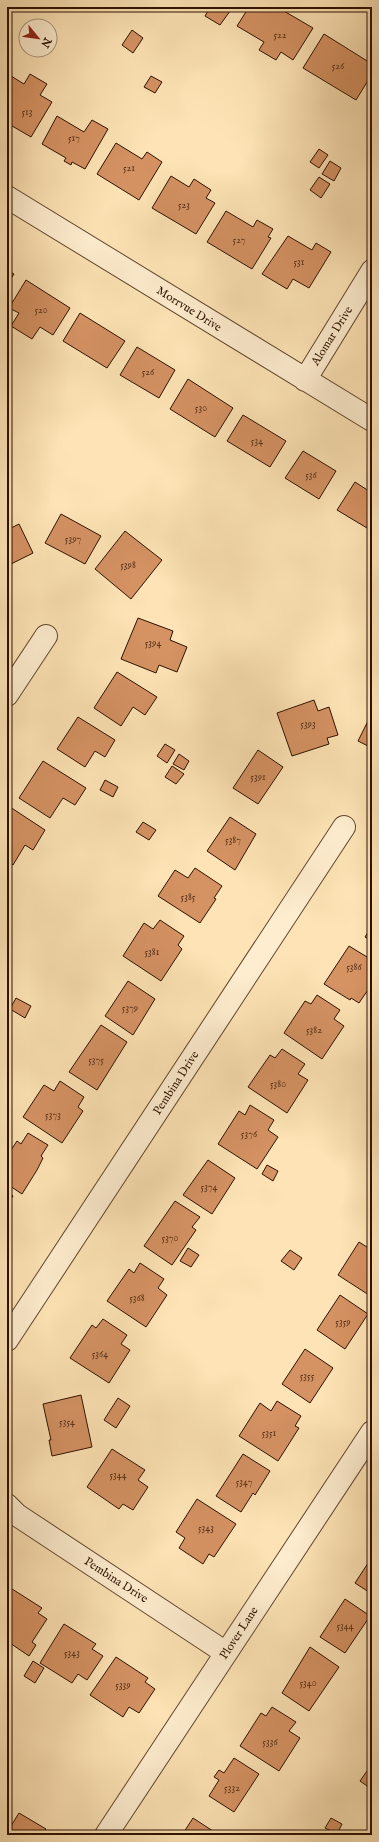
<svg xmlns="http://www.w3.org/2000/svg" width="379" height="1842" font-family="'IM FELL English',serif">
<style>
.building{fill:#d59263;stroke:#2c1100}
.lines{fill:none;stroke-linecap:round;stroke-linejoin:round}
.minor-casing{stroke:#60462d;stroke-width:24}
.minor{stroke:#feedcf;stroke-width:22}
.labels{text-anchor:middle;dominant-baseline:central;stroke-width:4;stroke-linejoin:round;paint-order:stroke}
.number-label{font-size:10px;fill:#563119}
.street-label{font-size:12px;fill:#2c1100;stroke:#feedcf}
</style>
<rect width="100%" height="100%" fill="#fde3b5"/>
<filter id="stains"><feTurbulence type="fractalNoise" baseFrequency=".005" numOctaves="4"/><feColorMatrix values="0 0 0 0 .2 0 0 0 0 .09 0 0 0 0 .02 0 0 0 .5 -.17"/></filter>
<radialGradient id="worn" r=".72"><stop offset=".6" stop-color="#630" stop-opacity="0"/><stop offset="1" stop-color="#630" stop-opacity=".3"/></radialGradient>
<path class="building" d="M207,7H233L220,25L205,16L209,9Z
M249,7H277L313,28L293,60L281,52L276,60L259,50L264,42L237,26Z
M132,30L143,38L133,53L122,45Z
M324,34L372,64V74L356,100L303,68Z
M30,74L47,84L40,95L52,102L31,137L7,123V83L11,76L24,84Z
M151,76L162,82L155,93L144,87Z
M57,116L84,132L92,120L108,129L85,169L72,162L71,165L64,161L66,158L42,144Z
M116,143L142,159L147,152L162,162L139,200L97,174Z
M319,149L328,155L319,168L310,162Z
M330,161L341,168L334,181L322,174Z
M171,176L189,187L194,179L211,190L206,198L215,203L196,234L152,208Z
M319,177L330,184L321,198L310,190Z
M226,211L253,227L257,220L273,229L268,237L271,238L252,269L207,242Z
M288,236L312,250L316,243L331,252L309,288L293,279L287,289L262,274Z
M7,270L14,274L7,285Z
M26,280L70,308L53,335L40,327L32,339L11,326L19,313L9,308Z
M80,313L125,341L107,368L63,341Z
M137,347L175,370L159,398L120,375Z
M188,379L233,408L215,437L170,409Z
M243,415L286,441L270,467L227,441Z
M303,451L336,471L319,499L285,478Z
M355,482L372,493V531L337,510Z
M61,514L101,536L85,564L45,543Z
M19,524L33,553L7,566V530Z
M125,531L162,560L131,599L95,569Z
M138,618L173,631L170,640L187,647L177,672L159,665L156,673L121,659Z
M117,672L157,697L145,715L133,707L121,726L94,708Z
M314,700L318,711L329,707L338,735L327,738L329,744L292,756L277,713Z
M372,713V748L358,741Z
M78,717L115,740L105,757L95,751L85,767L57,749Z
M165,744L175,750L167,763L157,756Z
M258,750L283,767L258,804L233,788Z
M179,754L189,761L184,770L173,764Z
M43,761L86,788L75,805L63,798L50,818L19,798Z
M172,766L184,774L176,784L165,777Z
M105,780L118,787L113,797L100,790Z
M7,805L45,830L33,850L25,845L13,865L7,861Z
M230,817L256,834L235,870L207,851Z
M143,822L156,830L149,840L136,832Z
M195,868L222,886L214,898L216,899L200,923L158,896L175,870L188,878Z
M160,920L184,936L178,945L182,949L161,981L123,956L144,923L153,929Z
M372,926V941L365,937Z
M349,946L372,960V975L368,981L372,984L359,1003L351,998L350,1000L324,984Z
M128,981L155,999L133,1035L105,1016Z
M317,995L340,1010L334,1019L344,1026L322,1059L284,1033L305,1001L311,1004Z
M16,998L31,1006L25,1018L10,1009Z
M101,1025L127,1042L97,1090L69,1072Z
M282,1049L305,1064L298,1074L308,1080L287,1113L248,1087L270,1055L275,1058Z
M60,1081L84,1097L78,1107L83,1111L62,1143L23,1117L44,1085L54,1091Z
M250,1105L274,1120L268,1130L278,1137L257,1169L218,1144L239,1111L245,1115Z
M28,1133L48,1145L41,1156L43,1158L37,1170L22,1194L7,1184V1156L17,1141L21,1144Z
M208,1160L235,1178L212,1214L183,1195Z
M267,1165L278,1171L273,1181L262,1174Z
M7,1193L13,1196L7,1205Z
M175,1201L200,1217L192,1227L196,1230L172,1265L144,1246Z
M359,1242L370,1249L372,1246V1297L338,1275Z
M188,1248L199,1255L191,1267L180,1261Z
M290,1250L302,1258L294,1270L281,1261Z
M140,1263L164,1279L158,1288L167,1295L146,1327L107,1301L129,1269L134,1273Z
M340,1295L368,1314L345,1349L317,1330Z
M103,1319L127,1335L121,1344L130,1350L109,1383L70,1358L92,1325L96,1328Z
M305,1349L333,1368L310,1403L282,1384Z
M81,1395L92,1447L52,1456L49,1440H51L43,1404Z
M118,1398L130,1406L116,1428L104,1420Z
M277,1401L301,1416L295,1426L299,1428L278,1461L239,1436L260,1403L271,1411Z
M112,1449L145,1470L138,1480L148,1487L133,1510L123,1504L119,1509L87,1487Z
M243,1454L270,1471L255,1495L253,1493L241,1512L216,1496Z
M197,1499L236,1524L214,1557L209,1554L203,1564L179,1548L185,1538L176,1532Z
M372,1557V1594L355,1583Z
M9,1587L42,1608L38,1613L47,1619L32,1642L36,1645L29,1656L7,1641V1589Z
M345,1599L370,1616L345,1653L320,1637Z
M64,1624L96,1644L92,1649L103,1656L87,1680L78,1674L72,1683L40,1663Z
M310,1647L339,1667L309,1711L282,1693Z
M116,1657L148,1678L145,1682L155,1689L139,1713L129,1707L123,1717L90,1695Z
M33,1661L44,1668L35,1683L24,1676Z
M272,1707L296,1722L289,1731L300,1738L279,1771L240,1746L261,1713L266,1716Z
M234,1758L259,1774L234,1812L209,1796L219,1780L214,1777L219,1770L224,1773Z
M367,1771L372,1774V1784L370,1788L360,1781Z
M19,1813L46,1829L42,1835H7V1824L11,1826Z
M193,1818L219,1835H182Z
M331,1818L342,1824L337,1834L325,1828Z"/>
<g class="lines">
<g class="minor-casing">
<path id="minor" d="M7,197L372,420
M305,380L372,271
M7,695L46,636
M7,1340L344,827
M7,1505L17,1515L226,1653
M106,1835L372,1432"/>
</g>
<use href="#minor" class="minor"/>
</g>
<g class="labels">
<g class="number-label">
<text x="280" y="35">522</text>
<text x="338" y="66">526</text>
<text x="27" y="112">513</text>
<text x="74" y="138">517</text>
<text x="129" y="168">521</text>
<text x="184" y="205">523</text>
<text x="239" y="240">527</text>
<text x="299" y="262">531</text>
<text x="41" y="310">520</text>
<text x="148" y="372">526</text>
<text x="201" y="408">530</text>
<text x="257" y="441">534</text>
<text x="311" y="475">536</text>
<text x="73" y="539">5397</text>
<text x="128" y="565">5398</text>
<text x="153" y="643">5394</text>
<text x="308" y="724">5393</text>
<text x="258" y="777">5391</text>
<text x="233" y="840">5387</text>
<text x="188" y="897">5385</text>
<text x="152" y="952">5381</text>
<text x="354" y="967">5386</text>
<text x="130" y="1008">5379</text>
<text x="314" y="1030">5382</text>
<text x="96" y="1060">5375</text>
<text x="278" y="1084">5380</text>
<text x="53" y="1115">5373</text>
<text x="249" y="1134">5376</text>
<text x="209" y="1187">5374</text>
<text x="170" y="1238">5370</text>
<text x="137" y="1298">5368</text>
<text x="343" y="1322">5359</text>
<text x="100" y="1354">5364</text>
<text x="307" y="1376">5355</text>
<text x="67" y="1422">5354</text>
<text x="269" y="1433">5351</text>
<text x="118" y="1475">5344</text>
<text x="244" y="1482">5347</text>
<text x="206" y="1528">5343</text>
<text x="345" y="1626">5344</text>
<text x="72" y="1653">5343</text>
<text x="308" y="1683">5340</text>
<text x="123" y="1685">5339</text>
<text x="270" y="1742">5336</text>
<text x="232" y="1788">5332</text>
</g>
<g class="street-label">
<text transform="translate(189 309) rotate(32)">Morrvue Drive</text>
<text transform="translate(332 336) rotate(-58)">Alomar Drive</text>
<text transform="translate(176 1083) rotate(-57)">Pembina Drive</text>
<text transform="translate(116 1580) rotate(33)">Pembina Drive</text>
<text transform="translate(239 1633) rotate(-57)">Plover Lane</text>
</g>
</g>
<rect width="379" height="1842" fill="none" stroke="#fde3b5" stroke-width="24"/>
<rect x="8" y="8" width="363" height="1826" fill="none" stroke="#2c1100" stroke-width="2"/>
<rect x="12" y="12" width="355" height="1818" fill="none" stroke="#2c1100"/>
<g transform="translate(38 38) rotate(119)"><circle r="19" fill="#feedcf" stroke="#aa957c"/>
<path d="M0-3L7 15L0 10L-7 15Z" fill="#8f2418"/>
<text y="-6" font-size="11" font-weight="bold" text-anchor="middle" fill="#2c1100">N</text>
</g>
<rect width="100%" height="100%" filter="url(#stains)"/>
<rect width="100%" height="100%" fill="url(#worn)"/>
</svg>
